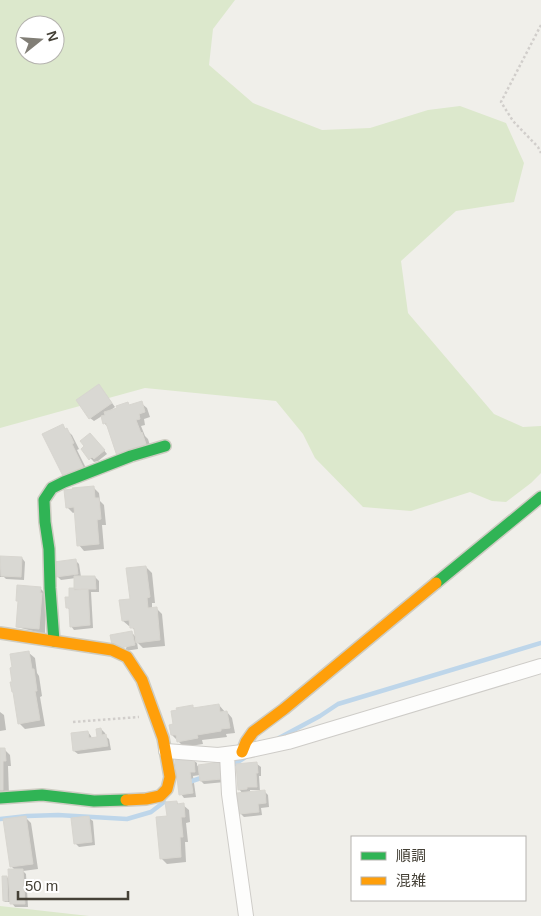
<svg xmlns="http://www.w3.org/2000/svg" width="541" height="916" font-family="Arial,'Noto Sans JP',sans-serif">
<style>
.green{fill:#dce8cc;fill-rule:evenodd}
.shadow{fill:#0003;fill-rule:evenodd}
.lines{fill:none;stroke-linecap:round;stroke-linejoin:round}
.stream{stroke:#bed6ea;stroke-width:4.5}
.building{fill:#d9d8d3;stroke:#d8d6d0}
.street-casing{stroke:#ceccc8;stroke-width:16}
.fast-casing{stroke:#ceccc2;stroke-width:14}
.slow-casing{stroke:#ceccc2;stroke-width:14}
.path{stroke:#d1cecb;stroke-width:2.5;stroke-dasharray:2.5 2.5;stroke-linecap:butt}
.street{stroke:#fdfdfc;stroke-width:14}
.fast{stroke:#30b455;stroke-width:11}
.slow{stroke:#ff9f0a;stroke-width:11}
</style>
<rect width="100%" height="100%" fill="#f0efea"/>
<path class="green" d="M0,0H235L213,29L209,65L253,103L322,130L370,128L428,110L460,106L506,123L524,163L514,202L456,211L401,261L408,313L494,414L523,427L541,426V473L531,483L506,502L492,501L470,492L411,511L363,507L315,458L303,434L276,401L145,388L0,428ZM25,25H55V55H25Z
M0,906L89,916H0Z"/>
<path class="shadow" d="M99,385L115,407L108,412L141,403L147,408L150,417L144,419L145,425L141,426L145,436L148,439L152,452L109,428L104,423L102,416L94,421L90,418Z
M62,426L72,435L79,449L77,450L90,476L71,485Z
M94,438L107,454L98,461L94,462L83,450Z
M93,487L99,493L100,501L104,505L106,525H102L104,549L84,551L79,545L75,512L73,513L67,507Z
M0,557L22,558L25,562L24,580L6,579L4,577H0Z
M75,560L79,564L81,577H95L99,581V592H91L93,628L74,630L71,626L70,610L67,607L70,598V589H76V578L61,580L57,576Z
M146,567L152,573L155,603H152V609L156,608L162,614L165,646L143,648L137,642L138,649L125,651L132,633L136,637V632L131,626H129L123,621Z
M40,588L46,594L45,634L17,627Z
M29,653L35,658L37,673L39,676L42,696L40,697L45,726L25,729L19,723Z
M219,705L225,712H227L232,718L235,733L226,734L227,737L202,740L203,744L184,747L172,735L192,706L195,709Z
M0,712L4,715L6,730L0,731Z
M101,729L105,733V736L109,739L111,750L78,754L74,751L88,732L91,736L92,739L99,738Z
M0,749H4L10,755L11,766H8L9,795H0Z
M193,760L197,763V766L219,764L223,767L225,782L204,784L201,781L200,775L193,776L196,797L184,798L181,794Z
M257,764L261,767V776H259L260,792L264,791L268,795L269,807L261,808L262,815L244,817L241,814L243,794L239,789ZM250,790H259V792L250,793Z
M177,802L179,805H183L189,810L190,822L186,823L188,842H185L186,862L167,864L161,858Z
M25,817L31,823L38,869L23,871L26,874L28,907H15L11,902H5L4,901L7,877L10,880L15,870L11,866Z
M89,818L93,821L95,845L79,847L75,843Z"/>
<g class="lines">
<path class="stream" d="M279,738L320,716L338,704L541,643
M230,767L244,758
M188,784L192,781L204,777
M0,819L27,816L58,815L127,819L151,812L164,802"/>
</g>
<path class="building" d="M99,384L112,403L89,419L76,400Z
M142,401L145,412L139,414L140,419L136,420L141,433L142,432L147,447L117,456L106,423L103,424L101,416L105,415L104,412L117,408L116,406L128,402L129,405Z
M63,424L65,429L67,428L74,443L72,444L85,471L65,480L42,434Z
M90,433L105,450L94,459L92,457L89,460L81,449L84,446L80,441Z
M94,486L95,498H99L101,519L97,520L99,544L77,546L74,507L66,508L64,490L73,489L72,488Z
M0,556L22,557L21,577L1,576Z
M76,559L78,574L56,577L54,562Z
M146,566L150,597L147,598L148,608L157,607L160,640L136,643L134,628H130L129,620L122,621L119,600L130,599L126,568Z
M74,576H95L96,589H74Z
M17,585L41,587L40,593H42L39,629L16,627L18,601H16Z
M69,588H74V590L88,589L90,625L70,627L69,608H66L65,597H69Z
M132,631L135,645L120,648L112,645L110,635Z
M29,651L32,669H34L37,691H35L40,720L18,724L13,692H12L10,682H12L10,668L12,667L10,654Z
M219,704L220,712L227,711L230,728L221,729V731L197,735L198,738L177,742L176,735H171L169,725L173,724L171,711L177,710L176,708L193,705V708Z
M101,728L102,735L106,734L108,746L73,751L71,733L88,731L89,738L97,737L96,729Z
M0,748H5L6,761H3V790H0Z
M194,758L195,772H190L193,793L179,795L175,760Z
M220,762L222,779L200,781L198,765Z
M257,762L258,773H256L257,787H247V789L238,790L236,764Z
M265,790L266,803L258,804L259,812L239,814L237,793Z
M177,801V804L184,803L185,817H181L183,837H180L181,857L160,859L156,817L167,816L165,802Z
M26,816L33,864L10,867L3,819Z
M89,816L92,842L74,844L71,818Z
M8,869H23L25,904H10Z
M2,876H7L8,901H3Z"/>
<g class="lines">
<g class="street-casing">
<path id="street" d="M166,751L218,755L242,752L288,742L541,666
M227,754L229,794L246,916"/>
</g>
<g class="fast-casing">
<path id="fast" d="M436,583L541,497
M54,641L50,588L49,549L45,522L44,500L52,488L64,482L131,456L165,446
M0,798L42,795L94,801L126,800"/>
</g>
<g class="slow-casing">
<path id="slow" d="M0,633L112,650L127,657L142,680L163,738L170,777L167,789L160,796L146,799L126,800
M242,752L246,742L253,732L284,709L436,583"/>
</g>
<path class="path" d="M541,25L501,102L513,121L538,147L541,153
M73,722L139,717"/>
<use href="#street" class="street"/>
<use href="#fast" class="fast"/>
<use href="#slow" class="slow"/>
</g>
<rect x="351" y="836" width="175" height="65" fill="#ffffff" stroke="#b5b3af"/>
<rect x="361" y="852" width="25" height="8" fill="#30b455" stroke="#b5b3af"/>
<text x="396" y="861" font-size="15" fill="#454137">順調</text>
<rect x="361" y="877" width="25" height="8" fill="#ff9f0a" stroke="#b5b3af"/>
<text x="396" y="886" font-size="15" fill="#454137">混雑</text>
<g transform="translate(40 40) rotate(73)"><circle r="24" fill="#ffffff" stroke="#b5b3af"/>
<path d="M0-4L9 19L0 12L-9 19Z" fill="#817e76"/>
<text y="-8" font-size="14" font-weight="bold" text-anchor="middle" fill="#454137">N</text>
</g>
<path d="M18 891v8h110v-8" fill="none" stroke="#454137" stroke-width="2.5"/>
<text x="25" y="891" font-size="15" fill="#454137" stroke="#ffffff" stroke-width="4" paint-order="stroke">50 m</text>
</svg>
